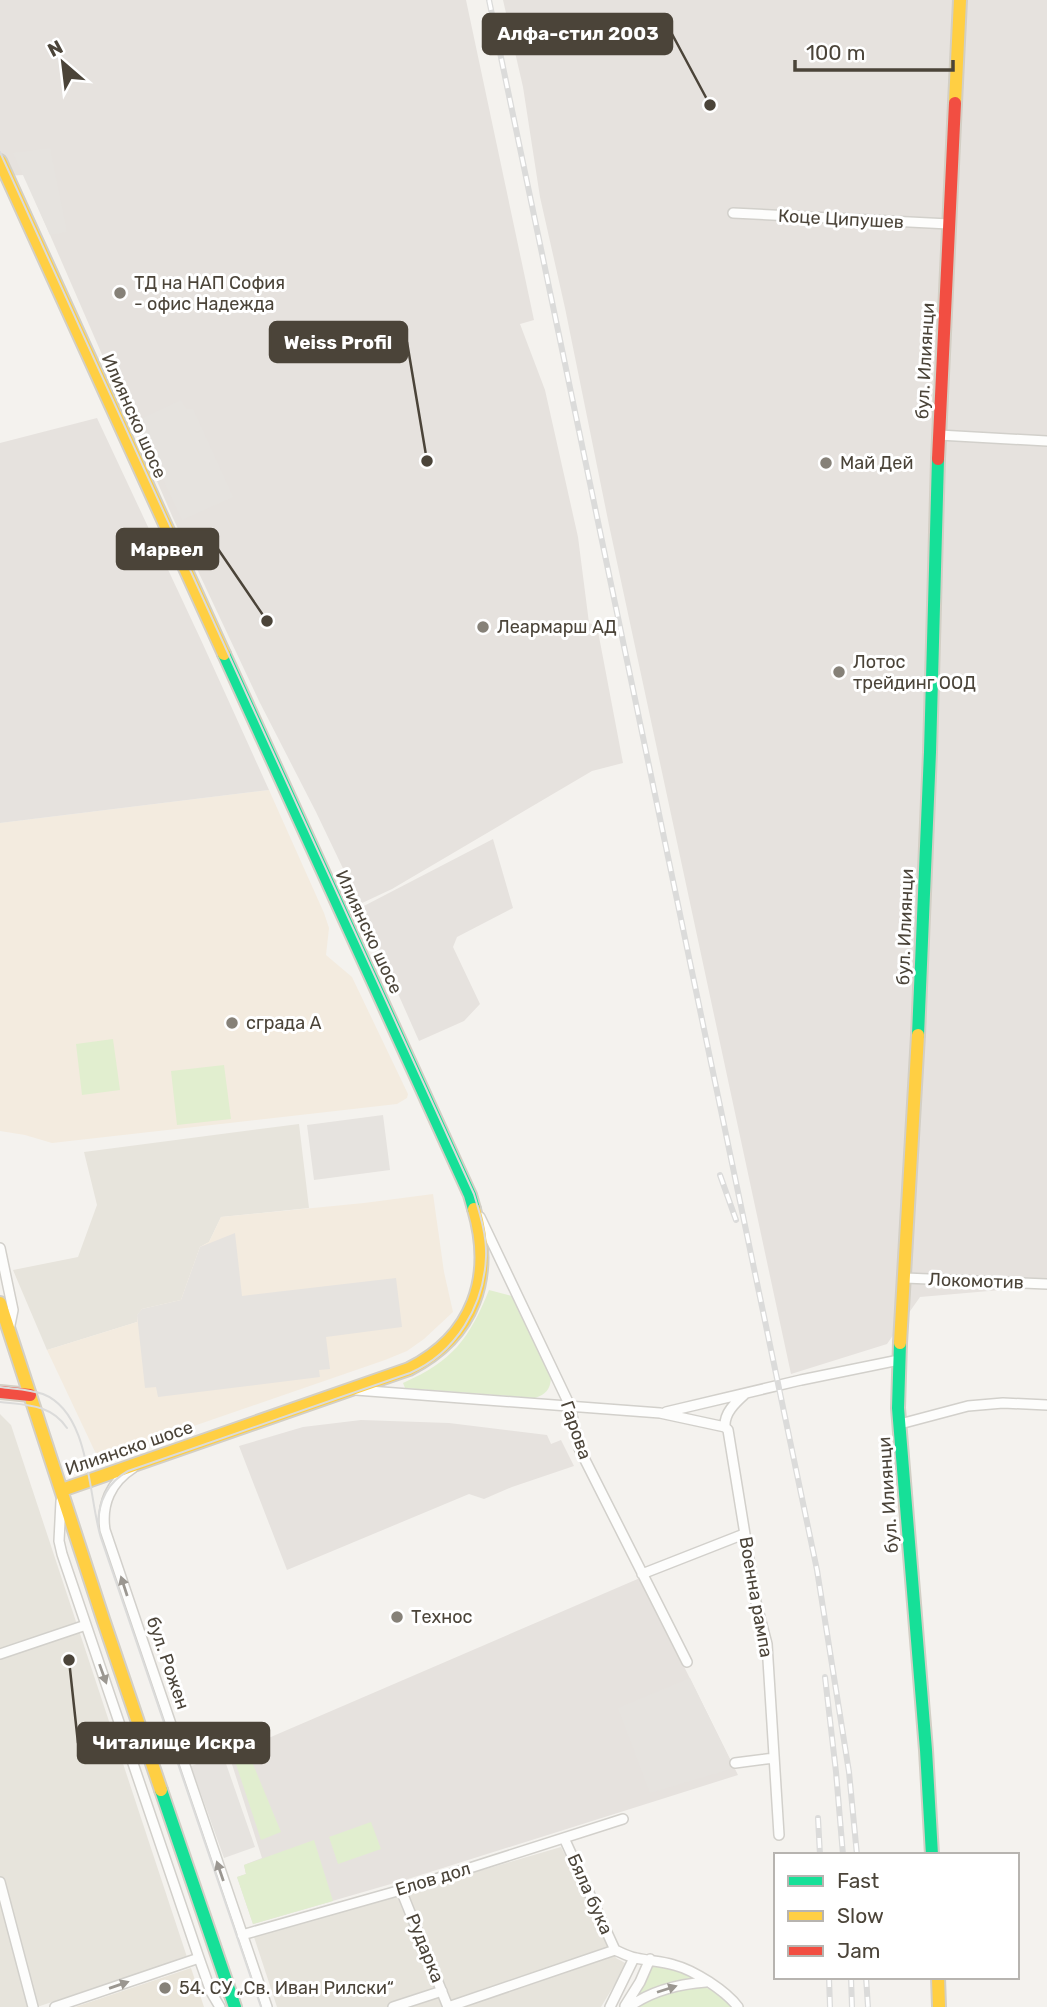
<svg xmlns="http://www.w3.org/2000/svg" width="1047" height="2007" font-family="Rubik,sans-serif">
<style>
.residential{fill:#e7e4dc}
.commercial{fill:#f3ebdf}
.industrial{fill:#e6e2de}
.education{fill:#eae5da}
.green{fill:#e1eecf}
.parking{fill:#e6e3df}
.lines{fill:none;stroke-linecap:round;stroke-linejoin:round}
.street-casing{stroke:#d2d0cb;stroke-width:12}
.fast-casing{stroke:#d3cfc5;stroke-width:16}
.slow-casing{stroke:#d3cfc5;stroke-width:16}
.jam-casing{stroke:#d3cfc5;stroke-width:16}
.street{stroke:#fdfdfc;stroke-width:9}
.fast{stroke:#16e098;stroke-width:12}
.slow{stroke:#ffcf43;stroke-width:12}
.jam{stroke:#f24e42;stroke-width:12}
.tram{stroke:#dbdbda;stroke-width:2}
.rail-casing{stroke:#dbdbda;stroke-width:6}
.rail{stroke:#fff;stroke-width:3.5;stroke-dasharray:10;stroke-linecap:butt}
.oneway{fill:#9b9791}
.poi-dot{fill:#868178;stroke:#fff;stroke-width:2.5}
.labels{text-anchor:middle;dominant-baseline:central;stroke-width:6;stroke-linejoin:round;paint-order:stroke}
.street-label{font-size:18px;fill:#4b4439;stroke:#fff}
.poi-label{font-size:18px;fill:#4b4439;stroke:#fff;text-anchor:start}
.leader{fill:none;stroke:#4b4439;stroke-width:2.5}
.callout-dot{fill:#4b4439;stroke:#fff;stroke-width:2.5}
.callout{fill:#4b4439;stroke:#4b4439;stroke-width:2.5}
.callout-label{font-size:19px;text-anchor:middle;font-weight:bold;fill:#fff}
</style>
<rect width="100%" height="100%" fill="#f4f2ee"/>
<path class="residential" d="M299,1124L309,1208L221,1217L209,1242L200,1247L181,1300L142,1309L137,1322L47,1350L13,1270L78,1257L97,1205L84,1152Z
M0,1414L11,1425L187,1957L37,2007H0Z
M561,1847L616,1958L627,1964L601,2007H277L254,1937Z"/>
<path class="commercial" d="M269,790L324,913L329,928L326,955L352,977L408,1094L407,1098L397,1104L52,1143L25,1135L0,1131V823Z
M433,1194L444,1272L453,1312L424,1339L407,1351L385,1360L130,1448L97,1456L47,1350L137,1322V1315L142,1309L181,1300L200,1247L209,1242L221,1217L364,1203Z"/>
<path class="industrial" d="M0,0H466L534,320L520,324L545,390L578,537L589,623L597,626L623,763L592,771L392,889L360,904L316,812L259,701L173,518L24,175L0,176Z
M503,0H1047V1286L920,1297L887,1344L791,1374L609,525L565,308L540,197L523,87Z
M97,418L201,640L269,790L0,823V443Z
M493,839L513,908L457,937L453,947L480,1004L464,1021L419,1041L360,908Z
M361,1420L449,1423L547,1435L551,1444L561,1440L574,1466L512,1487L484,1499L469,1494L287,1570L239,1446L303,1427Z
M640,1578L738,1775L408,1879L253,1924L237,1877L246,1874L244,1865L262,1858L229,1755Z"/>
<path class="education" d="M191,1968L204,2007H75Z"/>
<path class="green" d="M113,1039L120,1090L82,1095L76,1044Z
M224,1065L231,1119L177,1125L171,1071Z
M489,1290L512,1296L551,1378C550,1390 546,1394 535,1398L405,1388L403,1383C453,1361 469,1339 489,1290Z
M248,1752L281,1832L261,1840L234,1758Z
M371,1822L381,1849L338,1864L329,1837Z
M314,1840L333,1901L253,1924L237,1877L246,1874L244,1865Z
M653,1966L676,1969L692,1978L670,1982L638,1995Z
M702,1986L714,1991L732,2007H637C653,1991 681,1990 702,1986Z"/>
<path class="parking" d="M50,148L67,232L50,235L13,153Z
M181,400L186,409H193L233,497L182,520L136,421Z
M383,1115L390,1170L314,1180L307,1125Z
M235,1233L242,1296L396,1278L402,1327L326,1337L330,1369L319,1370L320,1377L158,1397L156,1387L145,1388L137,1315L142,1309L181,1300L200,1247Z
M690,1678L734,1768L650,1793L618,1708Z
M223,1755L255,1847L224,1858L191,1766Z"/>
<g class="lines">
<g class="street-casing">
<path id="street" d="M733,213L949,224
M939,435L1047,441
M480,1217L570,1406L579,1448L687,1662
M0,1248L13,1310L10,1325
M905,1278L1047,1284
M356,1390L660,1413L725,1427L728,1430L756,1602L767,1644L779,1835
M666,1412L801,1380L899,1360
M900,1424L968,1406L1003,1403L1047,1405
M725,1427C724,1413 735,1403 745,1394
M133,1468C111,1482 101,1504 105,1530L267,2007
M61,1501L59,1541L62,1554L199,1958L211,1992L220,2007
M642,1574L744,1534
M0,1654L86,1625
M735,1763L774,1758
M564,1838L615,1950
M0,1882L33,2007
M401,1890L448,2007
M242,1935L401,1890L623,1819
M625,2006L640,1982L650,1959
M55,2007L199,1958
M393,2007L442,1991
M448,2007L615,1950C622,1953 629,1957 636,1958C649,1961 661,1961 674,1965C694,1970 726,1991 738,2007
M610,2007L634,1958
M629,2007C651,1991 679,1984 706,1982"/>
</g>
<g class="fast-casing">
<path id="fast" d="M224,654L470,1195L474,1209
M918,1035L930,752L938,459
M900,1343L898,1408L926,1750L932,1855
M161,1790L235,2007"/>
</g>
<g class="slow-casing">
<path id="slow" d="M955,103L960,0
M0,161L224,654
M0,1303L103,1619L161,1790
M900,1343L918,1035
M62,1490L409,1369C474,1336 494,1277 474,1209
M938,1977L939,2007"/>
</g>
<g class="jam-casing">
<path id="jam" d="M938,459L955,103
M0,1392L30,1395"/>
</g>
<use href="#street" class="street"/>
<use href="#fast" class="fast"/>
<use href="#slow" class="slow"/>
<use href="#jam" class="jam"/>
<path class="tram" d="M0,152L474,1194C480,1214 487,1236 486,1257C484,1306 456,1353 410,1373L128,1471C106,1483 98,1504 98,1527
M0,1387C14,1389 29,1389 43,1394C91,1413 88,1497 101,1538L261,2007
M0,1402C26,1405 51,1404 67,1428"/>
<g class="rail-casing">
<path id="rail" d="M489,0L817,1570L849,1772L857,1855
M720,1175L736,1220
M825,1677L836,1772L843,1855
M818,1818L820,1855
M829,1977L830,2007
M851,1977L852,2007
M866,1977L868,2007"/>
</g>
<use href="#rail" class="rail"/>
</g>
<defs><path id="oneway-solid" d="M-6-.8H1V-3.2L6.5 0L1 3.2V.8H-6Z" transform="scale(1.75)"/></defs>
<g class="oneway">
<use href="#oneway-solid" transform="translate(124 1586) rotate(-108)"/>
<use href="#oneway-solid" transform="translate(103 1674) rotate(70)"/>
<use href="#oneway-solid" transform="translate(220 1871) rotate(-109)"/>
<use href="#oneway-solid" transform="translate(119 1985) rotate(-19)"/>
<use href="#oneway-solid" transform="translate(667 1989) rotate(-18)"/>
</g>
<g class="poi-dot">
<circle cx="120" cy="293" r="7"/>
<circle cx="826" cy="463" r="7"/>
<circle cx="483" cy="627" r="7"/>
<circle cx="839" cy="672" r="7"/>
<circle cx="232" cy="1023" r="7"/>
<circle cx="397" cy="1617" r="7"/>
<circle cx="165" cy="1988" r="7"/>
</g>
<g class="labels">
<g class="street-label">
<text transform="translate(841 219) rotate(3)">Коце Ципушев</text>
<text transform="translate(925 361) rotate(-87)">бул. Илиянци</text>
<text transform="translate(134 416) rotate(66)">Илиянско шосе</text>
<text transform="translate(905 927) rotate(-88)">бул. Илиянци</text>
<text transform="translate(369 932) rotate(65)">Илиянско шосе</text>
<text transform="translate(976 1281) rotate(2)">Локомотив</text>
<text transform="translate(576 1430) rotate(71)">Гарова</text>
<text transform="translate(129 1448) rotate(-19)">Илиянско шосе</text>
<text transform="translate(888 1495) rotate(-94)">бул. Илиянци</text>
<text transform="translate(756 1597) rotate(80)">Военна рампа</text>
<text transform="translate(168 1663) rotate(71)">бул. Рожен</text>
<text transform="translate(433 1879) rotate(-17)">Елов дол</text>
<text transform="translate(590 1894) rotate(66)">Бяла бука</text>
<text transform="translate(425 1948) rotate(68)">Рударка</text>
</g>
<g class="poi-label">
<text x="134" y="283">ТД на НАП София<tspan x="134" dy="21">- офис Надежда</tspan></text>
<text x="840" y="463">Май Дей</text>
<text x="497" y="627">Леармарш АД</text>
<text x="853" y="662">Лотос<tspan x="853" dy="21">трейдинг ООД</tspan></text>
<text x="246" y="1023">сграда А</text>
<text x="411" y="1617">Технос</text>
<text x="179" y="1988">54. СУ „Св. Иван Рилски“</text>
</g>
</g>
<path class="leader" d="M710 105L672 34M427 461L407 342M267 621L218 549M69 1660L78 1743"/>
<g class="callout-dot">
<circle cx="710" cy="105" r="7"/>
<circle cx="427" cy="461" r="7"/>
<circle cx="267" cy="621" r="7"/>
<circle cx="69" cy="1660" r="7"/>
</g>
<g class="callout">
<rect x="483" y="14" width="189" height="40" rx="7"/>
<rect x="270" y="322" width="137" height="40" rx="7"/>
<rect x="117" y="529" width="101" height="40" rx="7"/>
<rect x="78" y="1723" width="191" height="40" rx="7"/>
</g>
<g class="callout-label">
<text x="578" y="40">Алфа-стил 2003</text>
<text x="338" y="349">Weiss Profil</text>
<text x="167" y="556">Марвел</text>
<text x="174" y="1749">Читалище Искра</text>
</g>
<rect x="774" y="1853" width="245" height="126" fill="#ffffff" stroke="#b7b4b0" stroke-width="2"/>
<rect x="788" y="1876" width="35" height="10" fill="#16e098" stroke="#b7b4b0" stroke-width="2"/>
<text x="837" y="1888" font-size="21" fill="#4b4439">Fast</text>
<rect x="788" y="1911" width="35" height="10" fill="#ffcf43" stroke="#b7b4b0" stroke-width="2"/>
<text x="837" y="1923" font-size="21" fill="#4b4439">Slow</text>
<rect x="788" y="1946" width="35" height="10" fill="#f24e42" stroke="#b7b4b0" stroke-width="2"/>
<text x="837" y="1958" font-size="21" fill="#4b4439">Jam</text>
<g transform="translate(63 63) rotate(332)" stroke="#ffffff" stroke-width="5" paint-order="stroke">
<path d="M0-5L12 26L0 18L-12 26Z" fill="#4b4439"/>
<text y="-10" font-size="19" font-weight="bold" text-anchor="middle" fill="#4b4439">N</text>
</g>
<path d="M795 60v10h158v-10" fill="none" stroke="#4b4439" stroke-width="3.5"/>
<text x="806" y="60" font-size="21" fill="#4b4439" stroke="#ffffff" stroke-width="5" paint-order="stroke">100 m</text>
</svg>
